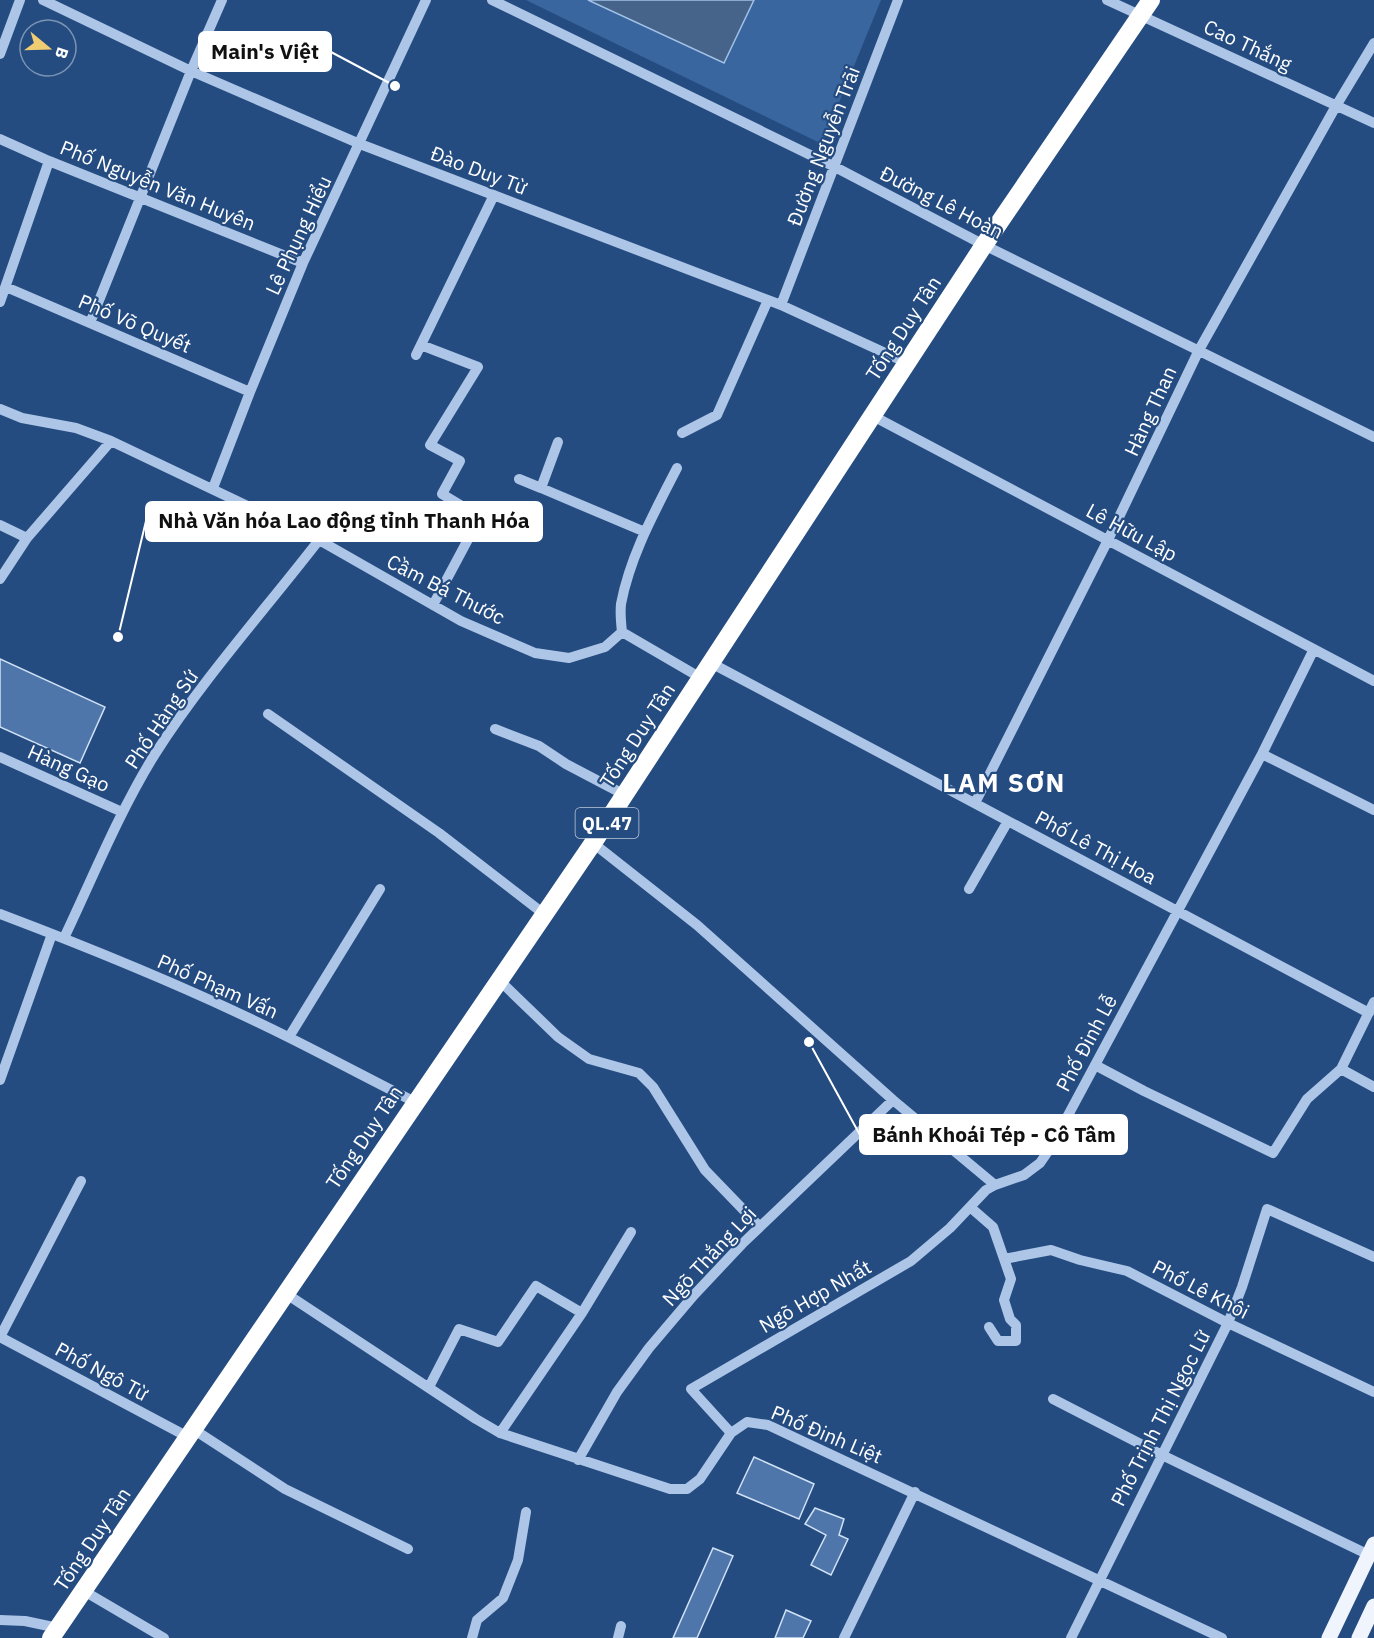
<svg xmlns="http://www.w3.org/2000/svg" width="1374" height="1638" font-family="'IBM Plex Sans',sans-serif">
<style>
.green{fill:#3a669f}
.water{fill:#466389;stroke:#a1c1e7;stroke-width:1.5}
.building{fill:#4e76aa;stroke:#d0e1f5;stroke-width:1.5}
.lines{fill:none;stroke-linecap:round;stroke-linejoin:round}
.minor{stroke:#adc6e7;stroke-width:10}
.major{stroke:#eff4fd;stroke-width:15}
.highway{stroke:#fff;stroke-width:18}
.labels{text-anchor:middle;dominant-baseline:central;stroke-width:4.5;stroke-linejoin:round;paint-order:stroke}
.shield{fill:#254c81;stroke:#bec9d9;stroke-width:1.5}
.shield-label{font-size:18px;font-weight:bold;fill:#fff}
.street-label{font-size:20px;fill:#fff;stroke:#254c81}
.district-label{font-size:26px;font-weight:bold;letter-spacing:1.5px;fill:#fff;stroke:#254c81}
.leader{fill:none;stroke:#fff;stroke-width:2}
.callout-dot{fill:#fff;stroke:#254c81;stroke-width:2}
.callout{fill:#fff;stroke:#fff;stroke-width:2}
.callout-label{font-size:21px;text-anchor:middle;font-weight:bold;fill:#111}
</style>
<rect width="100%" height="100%" fill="#254c81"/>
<path class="green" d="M526,0H881L822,144Z"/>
<path class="water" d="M588,0H754L724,63Z"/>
<path class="building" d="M0,659L105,707L80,763L0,727Z
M754,1457L814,1484L799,1519L737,1493Z
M815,1508L844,1519L839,1535L848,1539L831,1575L811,1565L826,1535L805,1524Z
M713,1548L733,1556L697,1638H673Z
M786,1610L811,1621L803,1638H775Z"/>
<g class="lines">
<path class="minor" d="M43,0L191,71L360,144L781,305L907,363
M492,0L835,167L984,245L1374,437
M1107,0L1374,123
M0,54L20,0
M0,139L49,161L303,263
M6,287L250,392
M0,302L49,161
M781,305L898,0
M90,323L191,71L222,0
M421,345L478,367L430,445L460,461L442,494L480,517L433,605
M416,355L494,195
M0,409L22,418L76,428L111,441L319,540L461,621L535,653L569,658L605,647L622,632
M873,416L1374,681
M682,433L717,415L768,300
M558,442L541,488L645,532
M519,479L541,488
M213,488L250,392L303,263L426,0
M0,525L27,538
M0,579L27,538L111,441
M622,632C621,623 620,613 621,604C630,556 655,511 677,468
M622,632L701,678
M711,663L1369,1013
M268,714L439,833L544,914
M495,729L539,746L566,764L625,795
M1262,754L1374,810
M0,757L122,812
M975,803L1108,540L1199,350L1336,106L1374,43
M593,843L697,925L893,1100L995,1185
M969,889L1008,821
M0,914C98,951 196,991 290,1038C332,1059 373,1081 415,1102
M64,938C93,877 119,812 155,754C203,679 264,611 319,540
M499,980L558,1037L589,1059L639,1073L653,1087L705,1170L760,1227
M289,1037L380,889
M1095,1065L1144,1091L1273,1153L1307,1099L1341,1069L1374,1002
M1341,1069L1374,1087
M0,1080L52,934
M970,1207L993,1227L1011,1279L1004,1300L1010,1319L1016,1325V1341H998L989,1327
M1004,1259L1051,1250L1080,1260L1127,1271L1228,1323L1374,1392
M285,1293L476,1419L500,1433L670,1489H687L700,1479L731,1433L747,1422L768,1425L1222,1638
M0,1337L188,1437
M0,1337L81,1181
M429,1387L459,1329L498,1342L536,1286L582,1313
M1053,1399L1162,1455L1369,1555
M193,1429L285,1489L408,1549
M500,1433L582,1313L631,1232
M731,1433L691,1389L911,1261L950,1228L986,1190L995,1185L1024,1175L1040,1163L1051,1147L1262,754L1314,649
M578,1460L617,1392L649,1348L694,1295L742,1244L893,1100
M84,1591L164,1638
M0,1620L25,1621L58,1628
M472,1638L477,1620L503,1598L518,1560L526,1512
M618,1638L621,1626
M844,1638L915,1492
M1071,1638L1228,1323L1242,1287L1267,1209L1374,1257"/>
<path class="major" d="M1329,1638L1374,1544
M1359,1638L1374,1606"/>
<path class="highway" d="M51,1638L593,843L984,245L1151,0"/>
</g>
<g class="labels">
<rect class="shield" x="575.5" y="808" width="63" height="30" rx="4.5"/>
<g class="shield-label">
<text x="607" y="823">QL.47</text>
</g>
<g class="street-label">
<text transform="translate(1248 45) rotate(25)">Cao Thắng</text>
<text transform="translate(823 146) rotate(-69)">Đường Nguyễn Trãi</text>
<text transform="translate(479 170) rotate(21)">Đào Duy Từ</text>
<text transform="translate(158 185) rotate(22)">Phố Nguyễn Văn Huyên</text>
<text transform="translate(942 202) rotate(27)">Đường Lê Hoàn</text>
<text transform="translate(298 235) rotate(-65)">Lê Phụng Hiểu</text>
<text transform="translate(135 323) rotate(23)">Phố Võ Quyết</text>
<text transform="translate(903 328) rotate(-57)">Tống Duy Tân</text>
<text transform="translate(1150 411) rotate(-65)">Hàng Than</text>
<text transform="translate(1132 532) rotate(28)">Lê Hữu Lập</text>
<text transform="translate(446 589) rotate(27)">Cầm Bá Thước</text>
<text transform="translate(161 719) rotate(-56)">Phố Hàng Sứ</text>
<text transform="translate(637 735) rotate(-57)">Tống Duy Tân</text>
<text transform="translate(69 768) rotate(24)">Hàng Gạo</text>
<text transform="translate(1096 847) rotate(28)">Phố Lê Thị Hoa</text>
<text transform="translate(218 986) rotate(24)">Phố Phạm Vấn</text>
<text transform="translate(1086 1043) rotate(-62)">Phố Đinh Lễ</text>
<text transform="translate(364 1137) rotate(-56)">Tống Duy Tân</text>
<text transform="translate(709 1256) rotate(-47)">Ngõ Thắng Lợi</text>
<text transform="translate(1201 1289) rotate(27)">Phố Lê Khôi</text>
<text transform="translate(815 1296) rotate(-30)">Ngõ Hợp Nhất</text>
<text transform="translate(102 1371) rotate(28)">Phố Ngô Từ</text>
<text transform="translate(1160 1418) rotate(-63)">Phố Trịnh Thị Ngọc Lữ</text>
<text transform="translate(827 1434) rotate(23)">Phố Đinh Liệt</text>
<text transform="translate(92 1539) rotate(-56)">Tống Duy Tân</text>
</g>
<g class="district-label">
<text x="1004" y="782">LAM SƠN</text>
</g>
</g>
<path class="leader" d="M395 86L331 52M118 637L146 521M809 1042L860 1135"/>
<g class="callout-dot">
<circle cx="395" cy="86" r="6"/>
<circle cx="118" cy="637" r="6"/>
<circle cx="809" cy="1042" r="6"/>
</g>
<g class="callout">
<rect x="199" y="32" width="132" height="39" rx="6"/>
<rect x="146" y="502" width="396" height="39" rx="6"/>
<rect x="860" y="1115" width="267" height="39" rx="6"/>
</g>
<g class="callout-label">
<text x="265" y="59">Main's Việt</text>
<text x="344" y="528">Nhà Văn hóa Lao động tỉnh Thanh Hóa</text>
<text x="994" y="1142">Bánh Khoái Tép - Cô Tâm</text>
</g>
<g transform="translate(48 48) rotate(109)"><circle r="28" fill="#254c81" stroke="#7c94b3" stroke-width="1.5"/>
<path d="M0-4.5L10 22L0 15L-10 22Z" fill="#f0cd72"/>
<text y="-9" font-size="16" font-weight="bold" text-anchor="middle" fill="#ffffff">B</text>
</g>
</svg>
